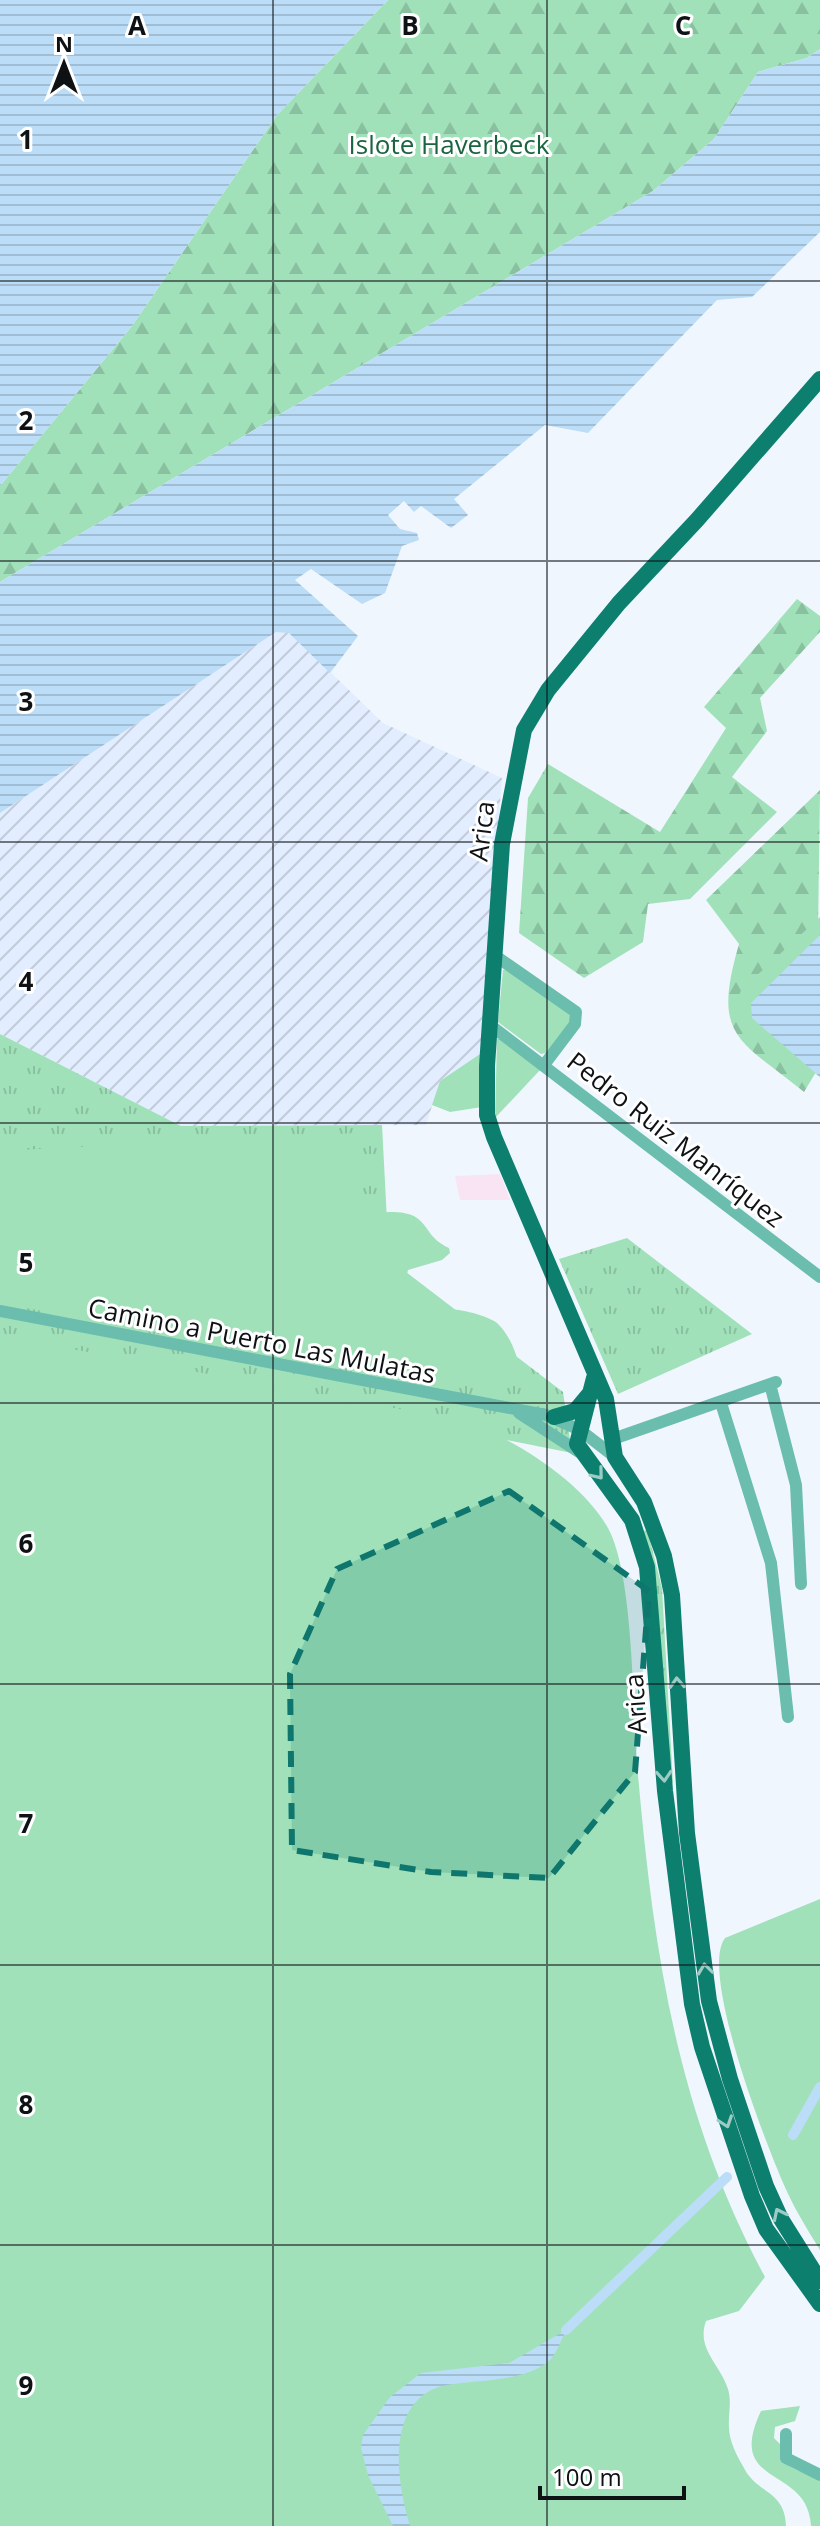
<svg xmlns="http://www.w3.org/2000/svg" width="820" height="2526" font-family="'Open Sans',sans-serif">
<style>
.industrial{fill:url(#industrial-furrows)}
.education{fill:#f9e4f3}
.grass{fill:url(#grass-tufts)}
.forest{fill:url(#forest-firs)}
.park{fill:#a0e1ba}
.water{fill:url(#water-rules)}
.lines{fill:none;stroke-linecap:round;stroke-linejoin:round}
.canal{stroke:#bcddf7;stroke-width:10}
.minor{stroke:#6bbdad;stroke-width:12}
.major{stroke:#0d7f6f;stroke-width:16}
.oneway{stroke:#9eccc5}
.marked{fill:#0f766e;fill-opacity:0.2;stroke:#0f766e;stroke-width:6;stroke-dasharray:16 10;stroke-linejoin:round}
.grid{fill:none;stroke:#0f1215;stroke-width:2;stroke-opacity:0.55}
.labels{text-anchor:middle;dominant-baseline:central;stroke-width:6;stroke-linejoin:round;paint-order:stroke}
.park-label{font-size:26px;fill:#1a6540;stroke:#fff}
.street-label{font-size:26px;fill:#0f1215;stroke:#fff}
.grid-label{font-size:26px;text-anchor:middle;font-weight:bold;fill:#0f1215;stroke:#fff;stroke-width:6;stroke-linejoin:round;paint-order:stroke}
</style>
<defs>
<pattern id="industrial-furrows" width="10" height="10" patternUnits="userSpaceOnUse" patternTransform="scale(2)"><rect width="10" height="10" fill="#e2eeff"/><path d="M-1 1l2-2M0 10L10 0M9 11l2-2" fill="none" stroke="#c1cbda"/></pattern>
<pattern id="grass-tufts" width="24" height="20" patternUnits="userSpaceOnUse" patternTransform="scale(2)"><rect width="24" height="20" fill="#a0e1ba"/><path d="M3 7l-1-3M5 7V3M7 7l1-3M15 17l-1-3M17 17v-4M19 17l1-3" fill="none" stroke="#89c09f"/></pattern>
<pattern id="forest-firs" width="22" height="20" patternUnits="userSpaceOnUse" patternTransform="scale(2)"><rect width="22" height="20" fill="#a0e1ba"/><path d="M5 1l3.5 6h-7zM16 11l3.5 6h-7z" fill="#89c09f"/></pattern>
<pattern id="water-rules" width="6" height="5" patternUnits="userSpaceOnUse" patternTransform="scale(2)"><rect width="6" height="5" fill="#bcddf7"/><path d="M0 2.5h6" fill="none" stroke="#a0bdd3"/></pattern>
</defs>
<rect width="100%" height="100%" fill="#f0f6fe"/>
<path class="industrial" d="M276,632H289L383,723L502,778L480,1054L440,1081L426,1125L181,1126L0,1034V813Z"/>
<path class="education" d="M500,1174L510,1200H460L455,1176Z"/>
<path class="grass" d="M0,1034L181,1126L382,1125L389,1259L563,1392L572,1453L200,1379L0,1391Z
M627,1238L752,1334L618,1394L559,1259Z
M647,1529L662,1588L673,1783L668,1781L643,1532Z"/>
<path class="forest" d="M388,0H820V49L807,58L758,72L714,139L653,191L0,582V486L132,326L277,115Z
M797,599L820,616V632L760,698L767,731L732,777L777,812L690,899L648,904L643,942L584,978L519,933L528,798L548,764L660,832L726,728L704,707Z
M820,790L816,1072L804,1092C737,1038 712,1037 739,944L706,900Z"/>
<path class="park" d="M820,917V1077L740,1017L735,1007L741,990Z
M508,969L571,1010L572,1019L546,1053L541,1054L498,1022L503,970Z
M497,1039H504L541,1069L495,1118Z
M480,1054L482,1107L450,1112L432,1105L440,1081Z
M356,1133L359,1213C375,1214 403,1208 417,1218C431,1229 428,1238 449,1248L450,1253L442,1260L408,1270L406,1278C439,1320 458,1302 494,1321C508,1329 526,1368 516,1382L491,1375L458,1386L438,1385L0,1303V1151Z
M0,1336L465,1421C514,1439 582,1481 608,1528C635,1578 632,1714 638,1775C654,1956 678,2115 765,2277L739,2311L706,2321C696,2349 720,2364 728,2389C732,2403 728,2414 729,2427C729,2441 737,2456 744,2468C757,2494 785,2490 786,2526H0Z
M820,1899V2250C807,2229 794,2208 784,2185C766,2144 699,1972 725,1938Z
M800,2406L795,2421L775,2427L774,2438L781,2445C778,2469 801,2471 820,2478V2526H811C808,2464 724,2489 761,2411Z"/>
<path class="water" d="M0,0H388L277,115L132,326L0,486Z
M820,49V232L752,297L717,300L588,433L545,425L454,499L468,515L451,528L421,506L414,512L404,501L388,515L400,529L417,533L419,540L402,546L385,593L362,604L311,569L295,580L358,636L330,673L289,633L276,632L0,813V582L653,191L714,139L758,72L807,58Z
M820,935V1077L752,1018L751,1003Z
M566,2330C561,2340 556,2355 548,2362C523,2381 482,2380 453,2384C384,2392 395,2478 410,2526H393L368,2475L361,2448L363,2435L390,2397L421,2373L509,2363Z"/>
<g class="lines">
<path class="canal" d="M793,2135L820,2087
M566,2330L727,2177"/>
<path class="minor" d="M497,957L576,1012L575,1024L544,1065
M490,1025L820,1277
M0,1311L546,1415L580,1430L615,1457
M770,1384L796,1485L801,1584
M721,1403L771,1563L788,1717
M519,1413L579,1452
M613,1439L776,1382
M786,2434V2458L820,2475"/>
<path class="major" d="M820,379L697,520L619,603L548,690L524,730L502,844L487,1066V1115L494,1137L606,1399L615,1457L644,1502L664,1556L672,1595L687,1833L709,2001L730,2079L766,2186L781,2219L820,2281
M594,1378L577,1444L632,1520L647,1567L665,1791L692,2004L702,2047L752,2196L766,2229L820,2304
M554,1417L575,1411L590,1393"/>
</g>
<defs><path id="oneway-chevron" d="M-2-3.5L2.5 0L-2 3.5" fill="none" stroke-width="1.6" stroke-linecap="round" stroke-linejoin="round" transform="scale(2)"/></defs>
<g class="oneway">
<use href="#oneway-chevron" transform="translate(598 1474) rotate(51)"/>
<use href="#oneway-chevron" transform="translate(677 1683) rotate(-93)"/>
<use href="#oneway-chevron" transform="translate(664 1776) rotate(86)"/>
<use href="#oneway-chevron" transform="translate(705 1969) rotate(-97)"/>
<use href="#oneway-chevron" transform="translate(726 2122) rotate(71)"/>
<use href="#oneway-chevron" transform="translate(779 2214) rotate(-116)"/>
</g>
<path class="marked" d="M509,1491L649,1591L635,1772L549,1878L431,1872L292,1850L290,1674L337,1569Z"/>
<path class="grid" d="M273,0V2526M547,0V2526M0,281H820M0,561H820M0,842H820M0,1123H820M0,1403H820M0,1684H820M0,1965H820M0,2245H820"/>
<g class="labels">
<g class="park-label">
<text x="449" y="144">Islote Haverbeck</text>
</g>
<g class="street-label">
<text transform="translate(481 831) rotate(-83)">Arica</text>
<text transform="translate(676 1139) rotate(38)">Pedro Ruiz Manríquez</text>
<text transform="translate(262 1340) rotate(11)">Camino a Puerto Las Mulatas</text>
<text transform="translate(635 1704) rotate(-94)">Arica</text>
</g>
</g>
<g class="grid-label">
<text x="137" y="35">A</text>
<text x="410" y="35">B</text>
<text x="683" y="35">C</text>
<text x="26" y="149">1</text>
<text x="26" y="430">2</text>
<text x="26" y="711">3</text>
<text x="26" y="991">4</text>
<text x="26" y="1272">5</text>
<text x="26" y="1553">6</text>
<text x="26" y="1833">7</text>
<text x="26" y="2114">8</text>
<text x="26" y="2395">9</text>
</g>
<g transform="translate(64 64)" stroke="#ffffff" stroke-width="6" paint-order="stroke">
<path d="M0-6L14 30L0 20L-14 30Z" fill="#0f1215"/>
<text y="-12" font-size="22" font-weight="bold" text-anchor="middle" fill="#0f1215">N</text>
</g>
<path d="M540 2486v12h144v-12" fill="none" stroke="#0f1215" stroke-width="4"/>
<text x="552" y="2486" font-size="24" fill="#0f1215" stroke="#ffffff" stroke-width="6" paint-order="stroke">100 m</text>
</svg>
